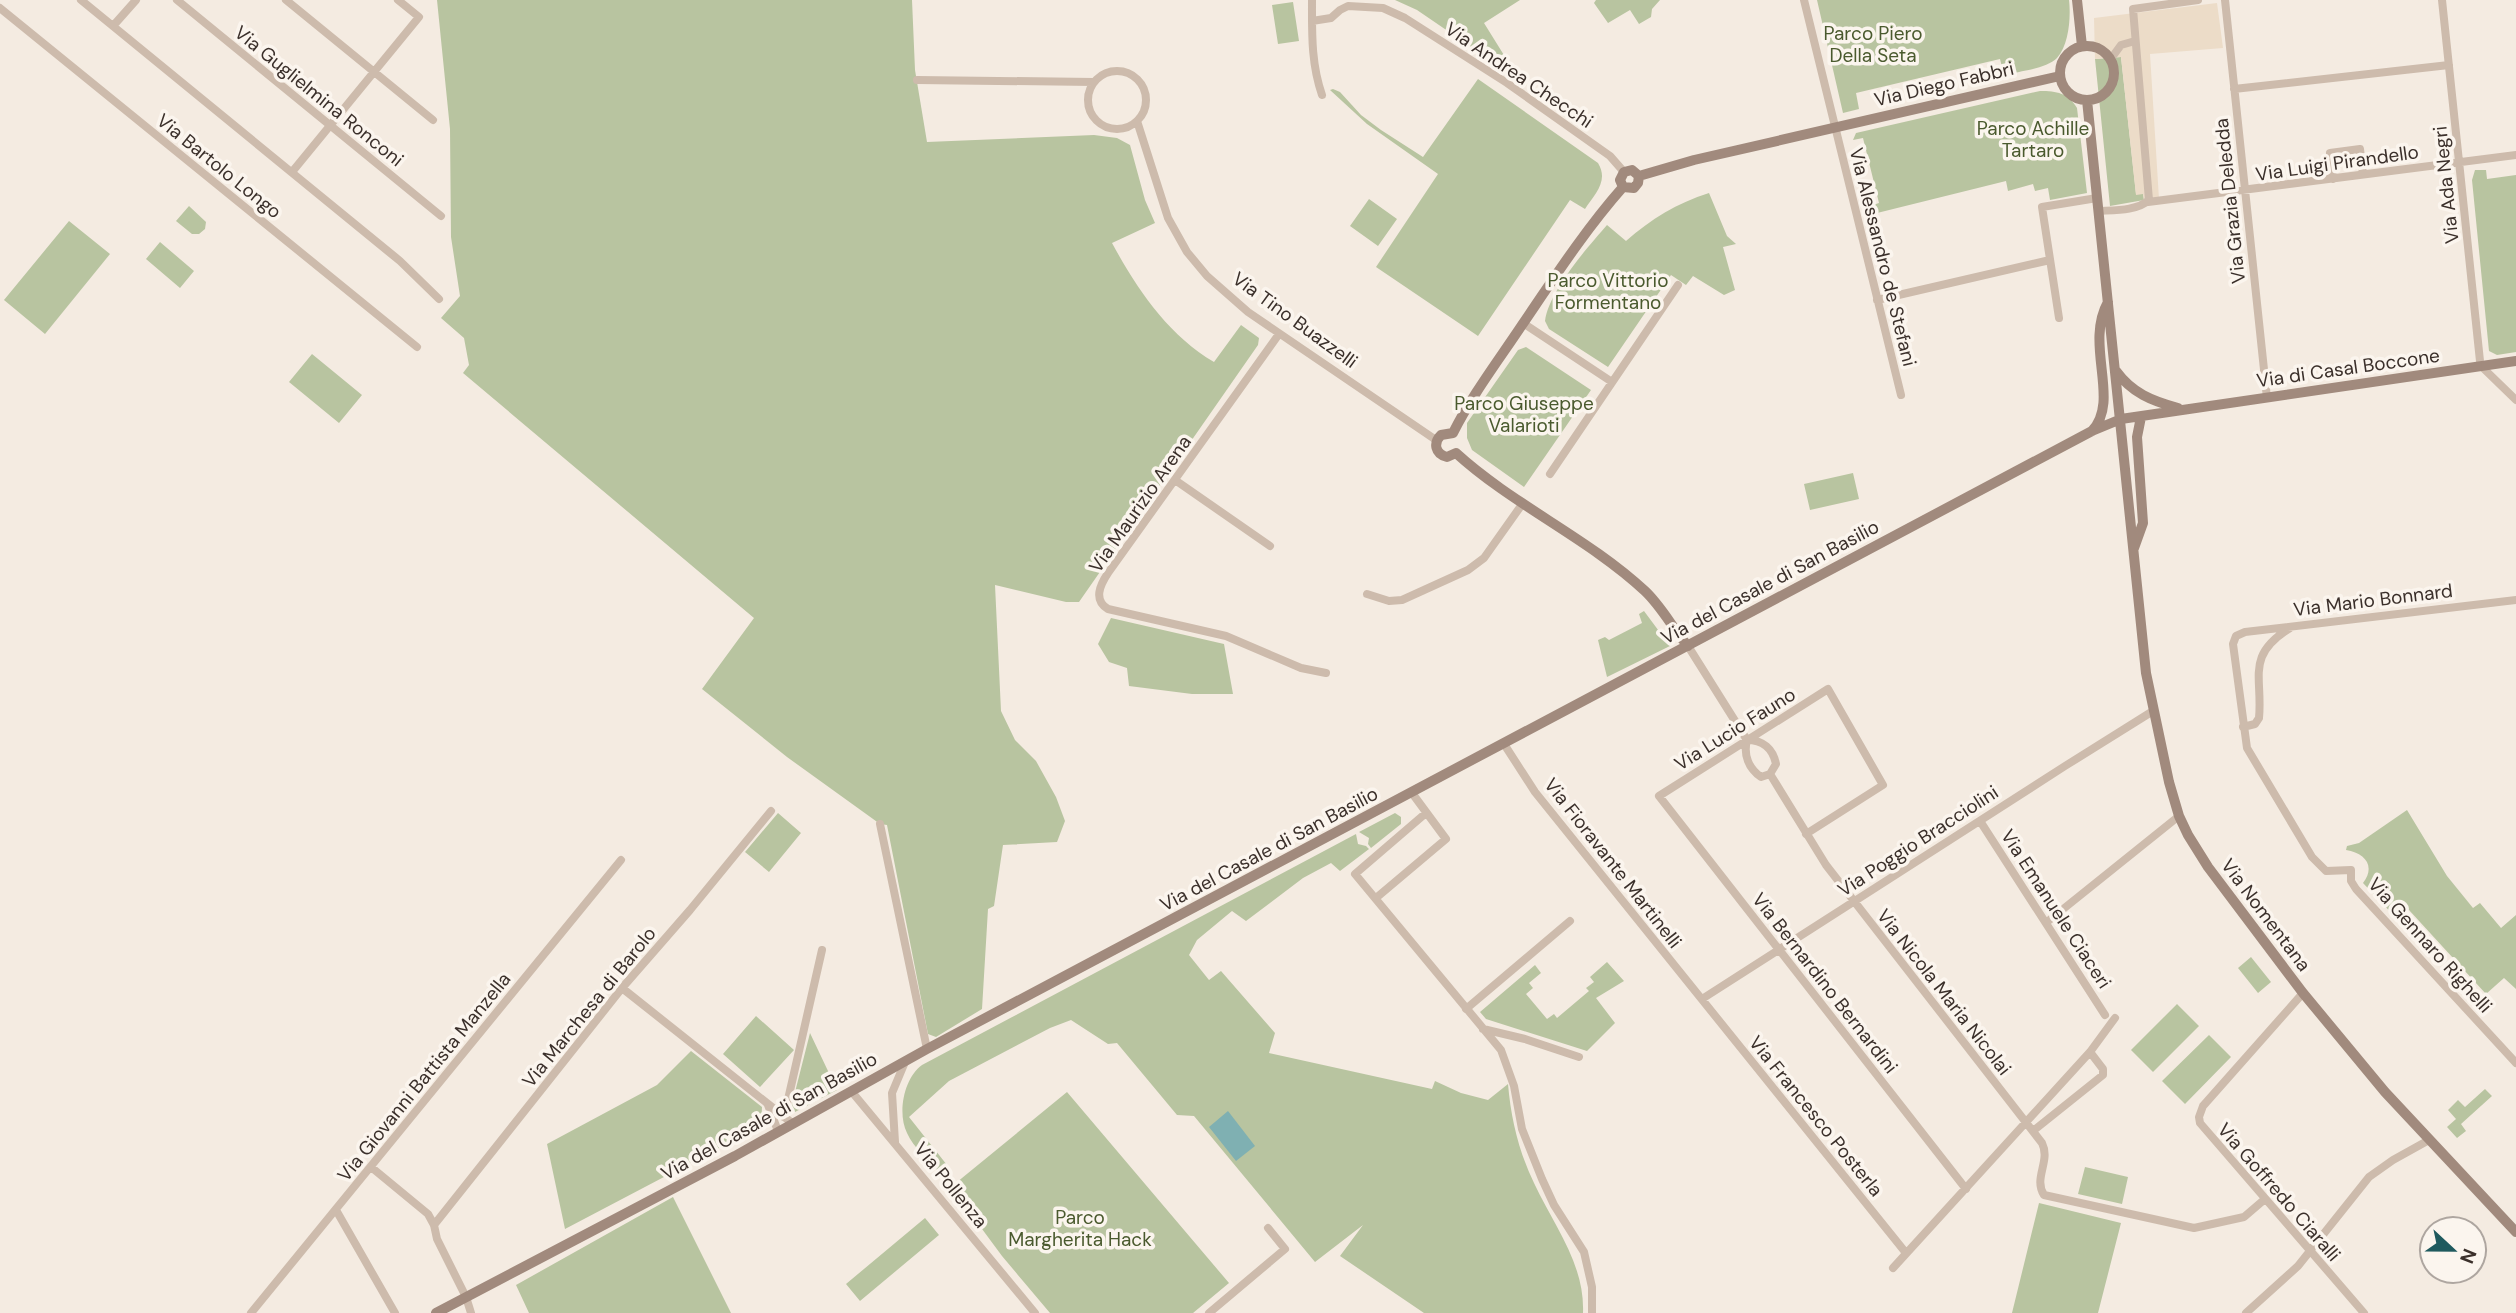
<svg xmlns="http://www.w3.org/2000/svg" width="2516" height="1313" font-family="'DM Sans',sans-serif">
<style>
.green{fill:#b8c4a0}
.plaza{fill:#ecdcc8}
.water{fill:#7fb0b2}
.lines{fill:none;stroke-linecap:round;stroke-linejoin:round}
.street{stroke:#cdbbac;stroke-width:8}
.secondary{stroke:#a18a7d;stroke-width:10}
.labels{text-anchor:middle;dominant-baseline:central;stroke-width:7;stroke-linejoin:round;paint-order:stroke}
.park-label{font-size:19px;fill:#4a5a2e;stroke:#fbf5ee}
.street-label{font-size:19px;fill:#3b302b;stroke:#fbf5ee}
</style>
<rect width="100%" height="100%" fill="#f4ebe1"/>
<path class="green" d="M437,0H912L915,70L927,142L1094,135L1117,138L1130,145L1145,200L1155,223L1112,243C1137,289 1168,335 1214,362L1241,325L1259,338L1258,345L1079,602H1066L995,585L1001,711L1015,740L1036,761L1056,797L1065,821L1057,842L1003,845L994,906L988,909L982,1009L936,1037L928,1034L887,825L880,824L787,757L702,689L754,618L463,373L469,365L464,338L441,318L460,296L451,237L450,129Z
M1395,0H1520L1484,23L1507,60L1499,66L1417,10Z
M1596,0H1660L1652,9L1651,17L1639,24L1630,10L1608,23L1594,3Z
M1817,0H2069C2071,17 2069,45 2057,58C2046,69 2019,71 2004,75L2000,59L1856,93L1859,109L1843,113Z
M1293,2L1299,41L1278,44L1272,5Z
M2121,57L2136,194H2143L2144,200L2110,206L2095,59Z
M1478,79L1598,163C1609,181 1595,194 1585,209L1570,200L1478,336L1376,267L1438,174L1367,124L1330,90L1333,89L1340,92L1361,115L1381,130L1423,157Z
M2040,91C2057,91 2068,93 2077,108L2087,193L2050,200L2048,188L2035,191L2033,184L2008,191L2006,181L1869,215L1867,207L1879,203L1863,138L1853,140L1856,133Z
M2475,170H2486L2487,179L2516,175V352L2497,355L2489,351L2472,180Z
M1709,193L1727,236L1736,244L1723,247L1735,290L1724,295L1693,276L1686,285L1671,275L1608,367L1549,329L1545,321C1549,291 1587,248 1607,225L1626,241C1651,219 1677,203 1709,193Z
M1369,199L1397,219L1378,246L1350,226Z
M189,206L206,222L205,229L199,234H192L176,221Z
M69,221L110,254L45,334L4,300Z
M160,242L194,271L180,288L146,259Z
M1526,347L1591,390L1524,487L1472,450L1467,438V423L1518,350Z
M312,354L362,395L339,423L289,382Z
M1853,473L1859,499L1810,510L1804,484Z
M1644,611L1670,646L1607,677L1598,640L1605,637L1609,640L1642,623L1639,614Z
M1111,618L1224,644L1233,694H1192L1129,686L1127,668L1109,662L1098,644Z
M2407,810L2447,876L2473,908L2480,903L2501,928L2516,915V989L2504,978L2486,994L2409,910L2398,920L2363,883C2376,866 2365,853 2346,850L2347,846L2359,843Z
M778,813L801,833L769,872L745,852Z
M1395,813L1401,817V824L1371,848L1368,844L1369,838L1359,832Z
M1356,834L1358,844L1366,846L1369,849L1340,871L1331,863L1303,878L1246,921L1232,911L1197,940L1189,955L1209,980L1221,971L1275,1033L1269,1053L1432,1089L1435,1081L1461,1093L1488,1100L1508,1084C1511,1119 1519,1152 1534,1183C1554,1226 1585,1264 1583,1313H1424L1340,1256L1363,1225L1315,1262L1194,1116L1177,1115L1117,1043L1108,1044L1071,1020L1050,1028L949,1081L909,1117L947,1165L939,1172C929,1161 913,1147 907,1133C897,1113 904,1078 922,1065Z
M2251,957L2271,982L2258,993L2238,968Z
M1607,962L1624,981L1596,998L1615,1023L1587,1051L1486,1019L1480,1012L1535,965L1541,973L1529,983L1533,988L1526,994L1547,1019L1554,1014L1557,1018L1589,991L1586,988L1594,982L1590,977Z
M2177,1004L2199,1026L2153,1072L2131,1050Z
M756,1016L794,1050L760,1087L723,1054Z
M810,1033L837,1090L795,1112L791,1108Z
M2209,1035L2231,1057L2185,1104L2162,1081Z
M691,1051L762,1107L761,1126L565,1229L547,1144L657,1085Z
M2485,1089L2492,1096L2461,1124L2466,1131L2457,1138L2447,1127L2456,1119L2448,1110L2458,1100L2465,1107Z
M1067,1092L1229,1283L1193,1313H1050L1002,1256L951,1187Z
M2085,1167L2128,1177L2122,1204L2078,1194Z
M673,1197L731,1313H529L516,1285Z
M2039,1203L2121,1223L2098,1313H2012Z
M925,1218L939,1235L860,1301L846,1284Z"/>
<path class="plaza" d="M2217,3L2223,48L2150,54L2159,199L2144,200L2143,194L2136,195L2121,57L2095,59L2094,18Z"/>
<path class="water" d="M1228,1111L1255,1146L1236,1161L1209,1127Z"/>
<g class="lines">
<path class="street" d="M81,0L400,261L439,299
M177,0L441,216
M286,0L433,120
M1312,0C1312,33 1311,63 1322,95
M1804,0L1901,395
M2225,0L2267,398
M2442,0L2480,361L2481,366L2516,400
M0,8L417,347
M1312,21L1331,18L1340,10L1348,6L1383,8L1405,18L1507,83L1610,156L1624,172
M113,26L136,0
M2110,60L2121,45L2135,41
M1088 100a29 29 0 1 1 58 0a29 29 0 1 1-58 0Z
M917,80L1094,82
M2234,89L2449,65
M1137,121L1168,218L1187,252L1207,276L1248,312L1436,440
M292,172L419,17L398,0
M2333,179L2330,153L2360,149L2363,174
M2148,202L2516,155
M2098,211C2114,210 2137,211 2149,200L2133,9L2198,0
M1877,300L2050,260
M2059,318L2042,207L2097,198
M1523,323L1612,382
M1279,334L1108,573C1100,585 1093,600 1108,609L1226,636L1301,668L1326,673
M1550,474L1678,285
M1175,480L1270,546
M1367,594L1389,601L1402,600L1468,570L1484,558L1523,503
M2516,600L2245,632L2236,636L2233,644L2247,748L2312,857L2326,871L2351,870V881L2356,889L2516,1063
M1688,646L1747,740
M2243,727L2255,724L2259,718C2263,677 2245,656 2290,628
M1747,740C1763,740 1773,749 1776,764L1770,774L1761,777C1749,769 1743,755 1747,740Z
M1504,744L1535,792L1906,1253
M1770,774L1826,865L2042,1143C2051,1161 2033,1178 2044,1195L2194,1228L2244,1217L2265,1199
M1426,813L1355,874L1501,1050L1514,1086L1522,1129L1542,1179L1554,1205L1584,1252L1592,1287V1313
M1980,821L2105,1015
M880,824L927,1049
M1806,834L1883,785L1828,689L1659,796L1966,1189
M1376,898L1446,839L1412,793
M2047,922L2179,816
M622,988L792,1123
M2303,993L2203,1106L2199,1117L2200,1123L2364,1313
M1702,999L2065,766L2153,711
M1466,1009L1570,921
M1483,1029L1525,1039L1579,1057
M852,1092L1035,1313
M768,1105L778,1131
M784,1117L822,950
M2033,1131L2103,1075V1069L2090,1052
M895,1142L892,1093L905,1062
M371,1167L428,1214L434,1225L437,1239L466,1297L471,1313
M336,1210L395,1313
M434,1225L622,988L690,910L771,811
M1893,1268L2090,1052L2115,1018
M251,1313L621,860
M1209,1313L1285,1249L1268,1228
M2246,1313L2298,1266L2369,1177L2393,1160L2429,1140"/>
<path class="secondary" d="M2077,0L2082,46
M2060 73a27 27 0 1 1 54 0a27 27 0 1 1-54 0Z
M2087,100L2146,673L2169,782L2179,816L2188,835L2208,867L2303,993L2385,1092L2516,1232
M1639,176L1694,160L2060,76
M1623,187L1620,180L1624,172L1632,170L1639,176
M1623,187L1634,188L1638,183L1639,176
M2116,371C2132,393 2152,401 2178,408
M2092,431C2121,400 2084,345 2108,302
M1453,433C1472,395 1498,361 1522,325C1554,278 1585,230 1623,187
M1453,433L1441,435C1433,443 1435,454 1447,457L1456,453
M1456,453C1513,505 1588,538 1645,591C1662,607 1673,629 1688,646
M2134,548L2143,523L2137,437L2141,417
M436,1313L735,1156L927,1049L2092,431L2121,419L2516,361"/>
</g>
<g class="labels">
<g class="park-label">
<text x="1873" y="33">Parco Piero<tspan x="1873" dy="22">Della Seta</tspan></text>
<text x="2033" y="128">Parco Achille<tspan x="2033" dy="22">Tartaro</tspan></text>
<text x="1608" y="280">Parco Vittorio<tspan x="1608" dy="22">Formentano</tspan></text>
<text x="1524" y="403">Parco Giuseppe<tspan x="1524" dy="22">Valarioti</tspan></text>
<text x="1080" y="1217">Parco<tspan x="1080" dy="22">Margherita Hack</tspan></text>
</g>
<g class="street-label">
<text transform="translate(1519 75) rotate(34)">Via Andrea Checchi</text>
<text transform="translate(1944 84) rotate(-13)">Via Diego Fabbri</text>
<text transform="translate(319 96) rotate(39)">Via Guglielmina Ronconi</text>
<text transform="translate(2337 163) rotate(-8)">Via Luigi Pirandello</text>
<text transform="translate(219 166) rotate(39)">Via Bartolo Longo</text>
<text transform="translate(2446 185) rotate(-96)">Via Ada Negri</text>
<text transform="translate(2230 201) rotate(-96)">Via Grazia Deledda</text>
<text transform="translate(1883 257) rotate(76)">Via Alessandro de Stefani</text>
<text transform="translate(1295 320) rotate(36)">Via Tino Buazzelli</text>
<text transform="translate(2348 368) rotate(-8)">Via di Casal Boccone</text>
<text transform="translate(1140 504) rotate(-55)">Via Maurizio Arena</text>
<text transform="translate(1770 582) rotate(-28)">Via del Casale di San Basilio</text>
<text transform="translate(2373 600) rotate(-7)">Via Mario Bonnard</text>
<text transform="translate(1735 729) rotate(-32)">Via Lucio Fauno</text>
<text transform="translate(1918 841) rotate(-33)">Via Poggio Bracciolini</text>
<text transform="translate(1269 849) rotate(-28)">Via del Casale di San Basilio</text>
<text transform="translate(1613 863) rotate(52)">Via Fioravante Martinelli</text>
<text transform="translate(2056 909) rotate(57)">Via Emanuele Ciaceri</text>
<text transform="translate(2266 915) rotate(53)">Via Nomentana</text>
<text transform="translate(2430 945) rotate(48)">Via Gennaro Righelli</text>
<text transform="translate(1825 983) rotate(52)">Via Bernardino Bernardini</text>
<text transform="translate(1944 992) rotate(52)">Via Nicola Maria Nicolai</text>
<text transform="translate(589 1007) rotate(-51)">Via Marchesa di Barolo</text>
<text transform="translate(424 1077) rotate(-51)">Via Giovanni Battista Manzella</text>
<text transform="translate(769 1116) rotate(-29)">Via del Casale di San Basilio</text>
<text transform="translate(1816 1116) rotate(51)">Via Francesco Posterla</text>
<text transform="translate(951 1185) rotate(51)">Via Pollenza</text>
<text transform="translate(2279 1192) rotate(49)">Via Goffredo Ciaralli</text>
</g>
</g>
<g transform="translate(2453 1250) rotate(112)"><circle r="33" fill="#fbf5ee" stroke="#aea6a0" stroke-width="2"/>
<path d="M0-5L12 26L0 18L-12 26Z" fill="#1f5a5e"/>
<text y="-10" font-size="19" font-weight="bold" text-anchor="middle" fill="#3b302b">N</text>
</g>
</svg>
